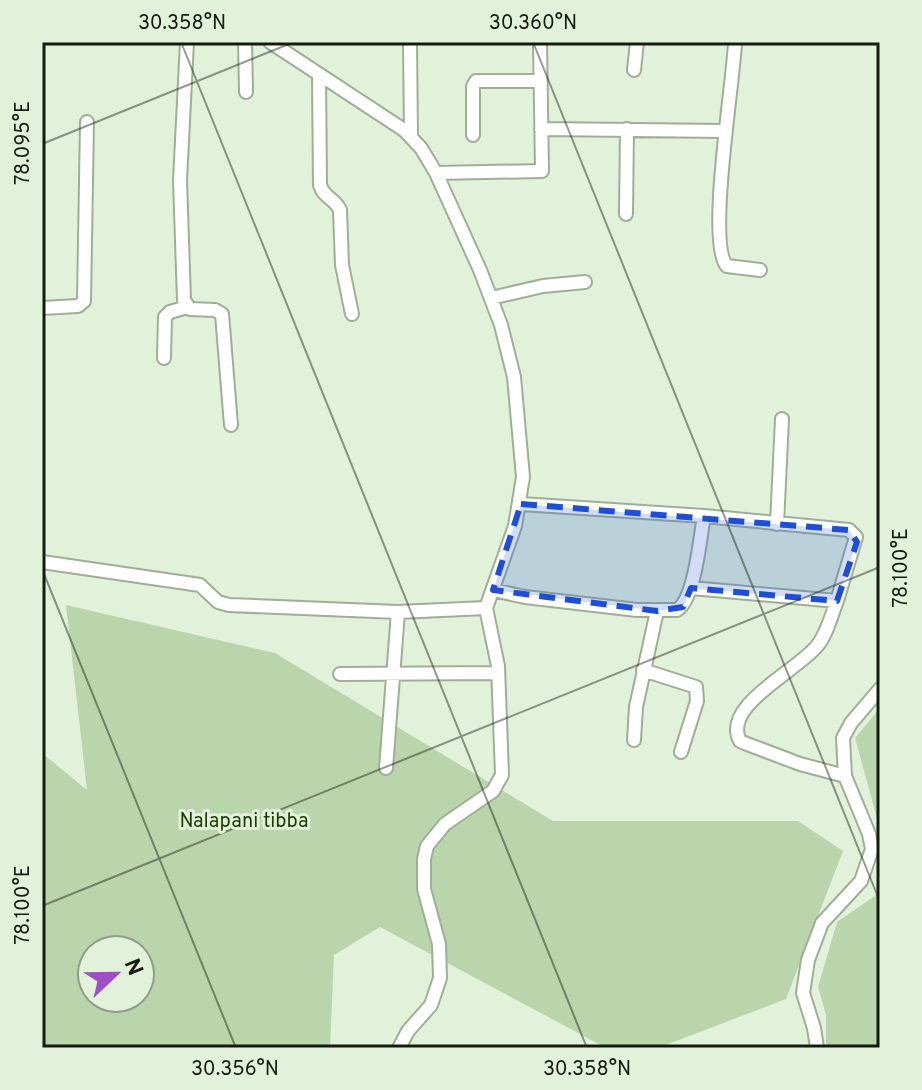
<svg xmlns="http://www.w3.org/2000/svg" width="922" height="1090" font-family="Overpass,sans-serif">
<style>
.green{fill:#bad5ab;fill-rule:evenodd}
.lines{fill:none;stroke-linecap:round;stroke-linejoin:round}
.minor-casing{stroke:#a0ae98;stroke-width:16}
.minor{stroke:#fff;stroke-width:12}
.marked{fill:#1d4ed8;fill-opacity:0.2;stroke:#1d4ed8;stroke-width:6;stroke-dasharray:16 10;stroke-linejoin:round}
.ticks{fill:none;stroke:#161b12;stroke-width:2;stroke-opacity:0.45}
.labels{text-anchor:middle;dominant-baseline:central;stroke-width:6;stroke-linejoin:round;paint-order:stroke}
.park-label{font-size:20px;fill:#1e3d00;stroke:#e2f2da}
.neatline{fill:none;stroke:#161b12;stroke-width:3}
.ticks-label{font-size:20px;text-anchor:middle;fill:#161b12}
</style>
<rect width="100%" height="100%" fill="#e2f2da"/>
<path class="green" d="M66,605L275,653L553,821H798L843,851L786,999L658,1048H606L380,927L334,955L330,1048H42V753L87,790ZM92,950H140V998H92Z
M880,708V829L855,738Z
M880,888V1048H826V1015L818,987L837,922L879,893Z"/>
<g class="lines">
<g class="minor-casing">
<path id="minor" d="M187,42L180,180L184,300L190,309L215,310L222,314L231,425
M245,42L246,92
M270,42L404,130L421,148L436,173L480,270L501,325L514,377L523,477L515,526L486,608L498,666L502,775L493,791L445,824L427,846L424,859V889L439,944L440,978L431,1005L408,1031L399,1048
M410,42L411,135
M735,42C734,80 706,244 727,266L760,270
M634,70L637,42
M319,76L320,185C323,197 335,199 340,210L342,265L352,314
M541,129L725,131
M473,135V86L476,81H540
M436,173L542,171L540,42
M626,214L627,129
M491,298L543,286L585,282
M42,308L78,306L84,301L87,122
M164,358L165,317L170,312L187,307
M521,504L704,516L849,530L856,537L837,601L691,588
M777,524L782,419
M42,562L200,585L218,602L229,605L398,612
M493,590L525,597L637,610H677C695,599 700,537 704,516
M837,601C831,616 827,634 817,646C797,671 721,706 740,741L747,744L800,764L845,776
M643,670L696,687L697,701L681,752
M340,674L498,673
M634,740L636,707L657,611
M386,768L398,612L486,608
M817,1048L814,1028L803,993L808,960L822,923L861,881L872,849L869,834L845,776L843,738L851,723L880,689"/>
</g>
<use href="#minor" class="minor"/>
</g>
<path class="marked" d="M521,504L849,530L857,542L837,601L691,588L683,607L657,611L493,590Z"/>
<path class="ticks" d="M181,42L587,1048M533,42L880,902M42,144L294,42M42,569L236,1048M42,906L880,567"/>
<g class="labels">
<g class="park-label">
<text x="244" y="822">Nalapani tibba</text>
</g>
</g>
<rect width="922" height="1090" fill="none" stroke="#e2f2da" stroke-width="88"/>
<g transform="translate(116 974) rotate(68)"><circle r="38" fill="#e2f2da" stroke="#909c8a" stroke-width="2"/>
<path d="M0-6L14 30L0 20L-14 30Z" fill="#9e50c2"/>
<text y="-12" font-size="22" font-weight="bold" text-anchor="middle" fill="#161b12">N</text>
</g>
<rect x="44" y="44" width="834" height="1002" class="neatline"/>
<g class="ticks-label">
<text x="182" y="29">30.358°N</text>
<text x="533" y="29">30.360°N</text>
<text transform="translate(22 143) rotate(-90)" y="7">78.095°E</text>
<text transform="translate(900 568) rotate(-90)" y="7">78.100°E</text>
<text transform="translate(22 905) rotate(-90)" y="7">78.100°E</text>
<text x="235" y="1075">30.356°N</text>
<text x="587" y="1075">30.358°N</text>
</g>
</svg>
